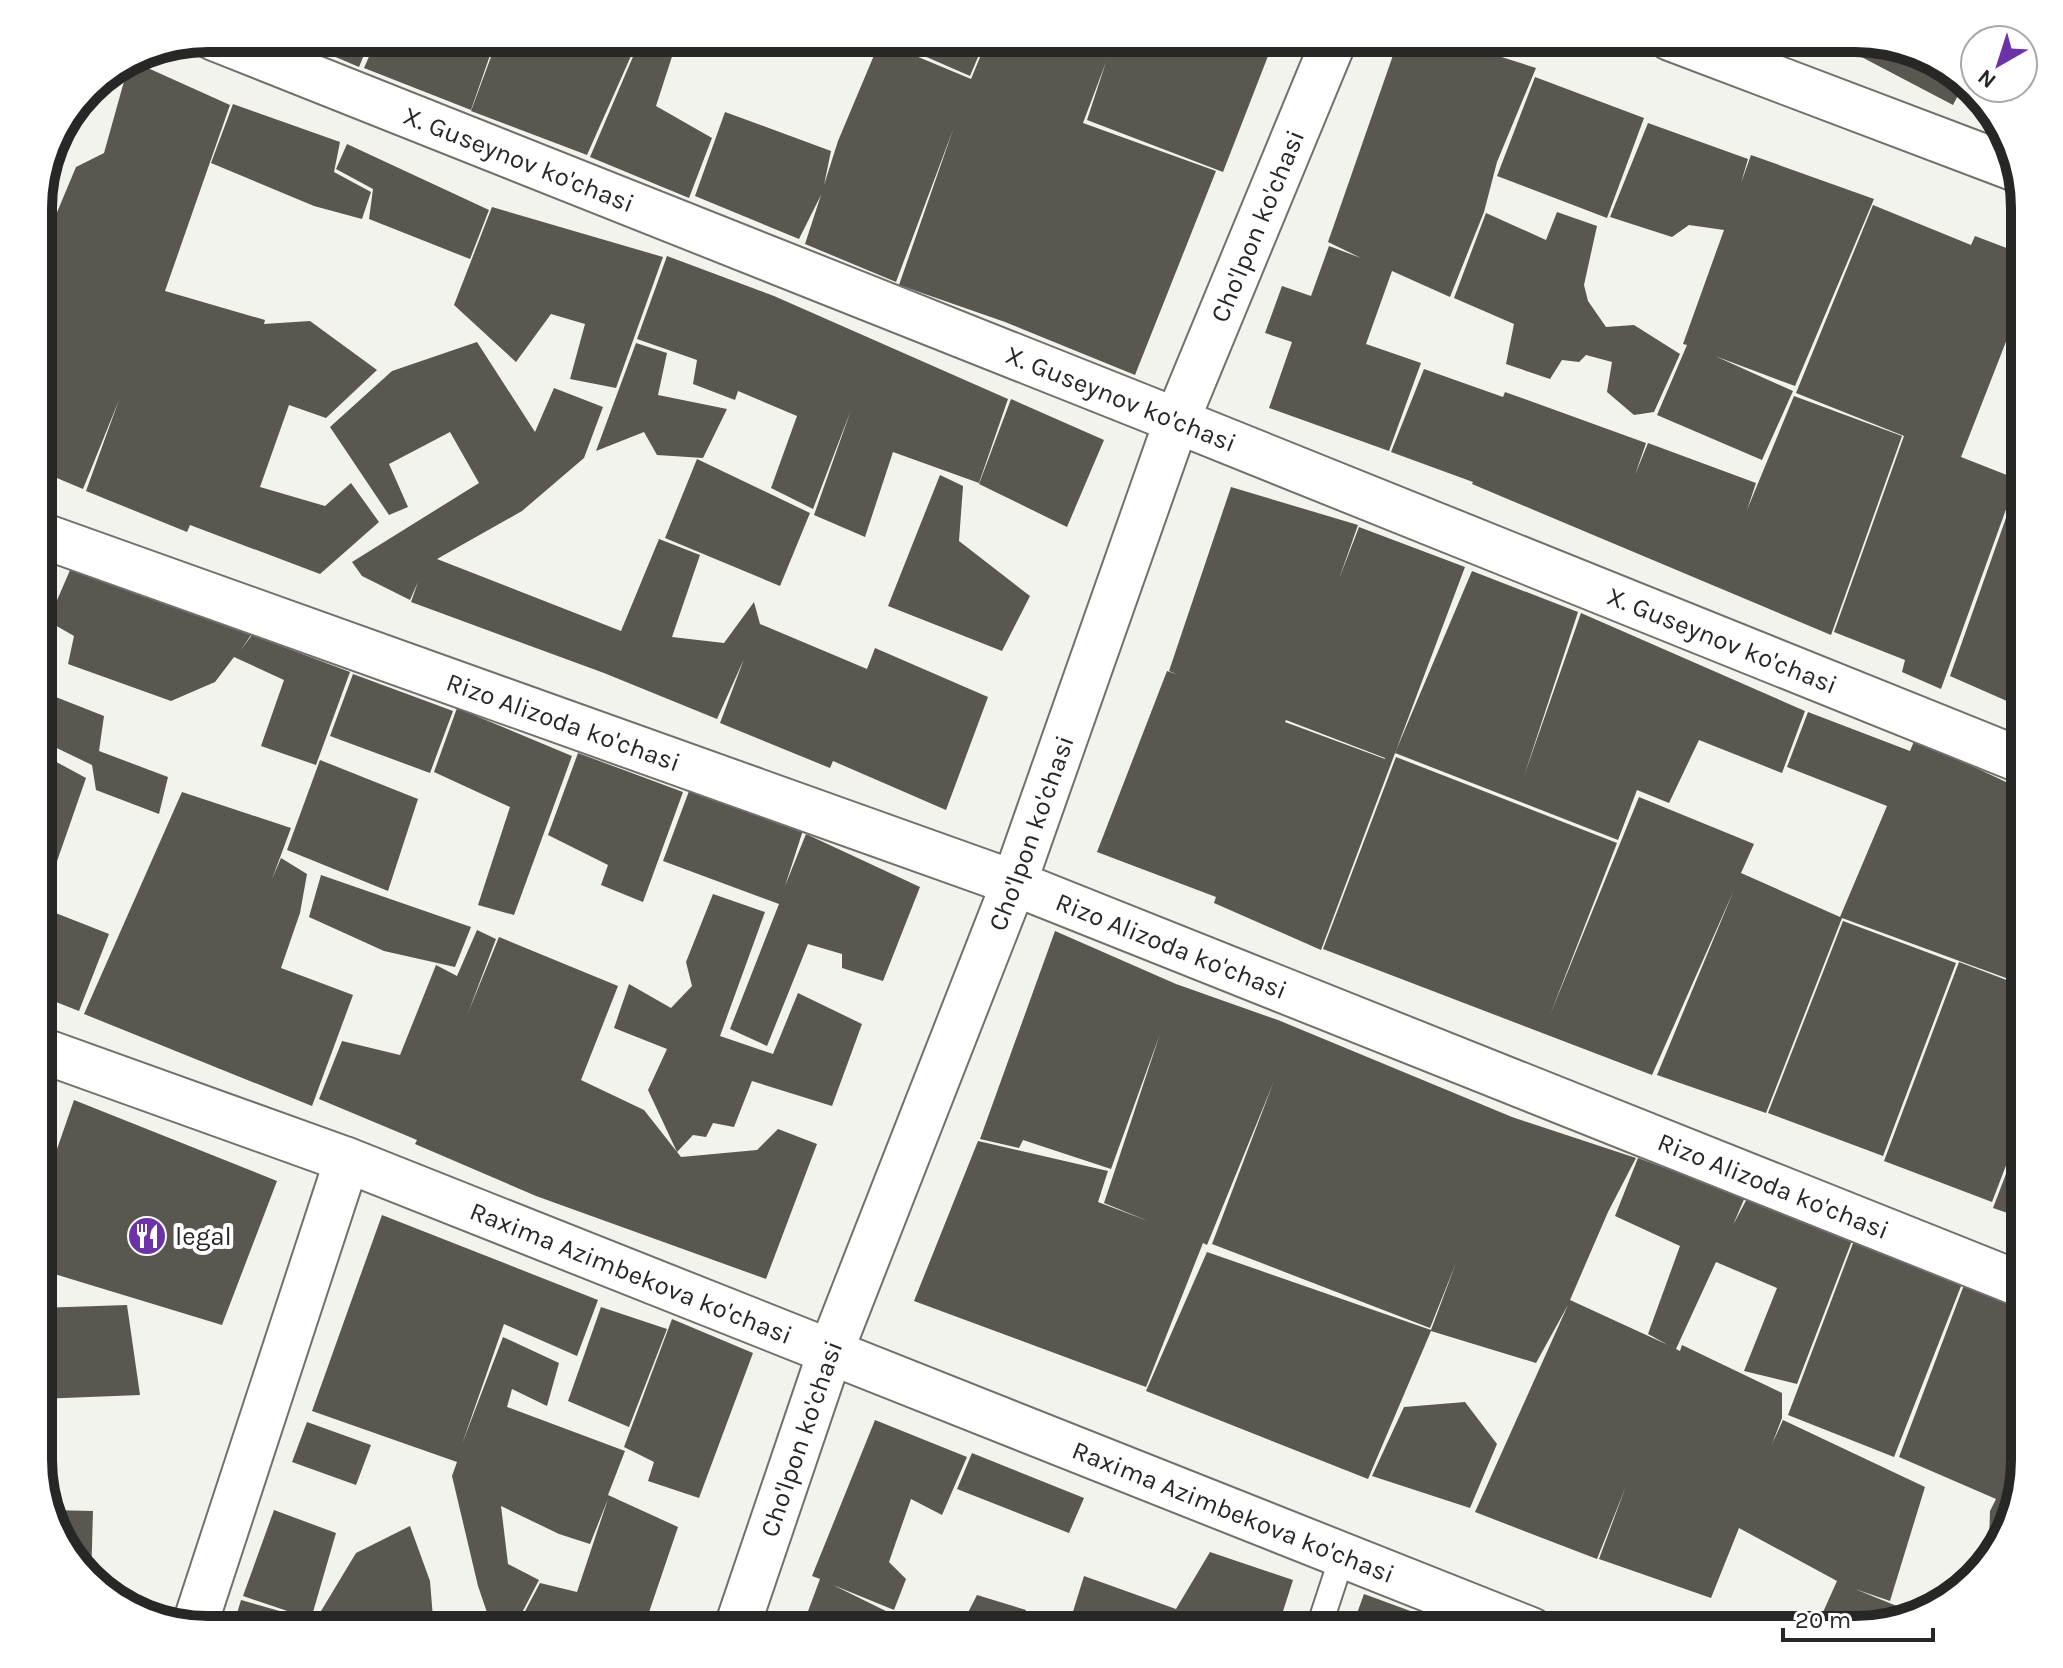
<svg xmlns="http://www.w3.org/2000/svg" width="2063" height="1668" font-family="Karla,sans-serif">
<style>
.building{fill:#5a5751;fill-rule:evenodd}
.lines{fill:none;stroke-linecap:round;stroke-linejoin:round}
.service-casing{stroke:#70716a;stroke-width:28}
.minor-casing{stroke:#70716a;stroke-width:48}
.tertiary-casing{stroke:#70716a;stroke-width:48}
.service{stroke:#fff;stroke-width:24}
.minor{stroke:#fff;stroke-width:44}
.tertiary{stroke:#fff;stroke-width:44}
.labels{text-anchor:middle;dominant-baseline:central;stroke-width:8;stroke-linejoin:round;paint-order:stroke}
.street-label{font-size:26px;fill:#272825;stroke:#fff}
.poi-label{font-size:26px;fill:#272825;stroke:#fff;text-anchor:start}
.rim{fill:none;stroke:#272825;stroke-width:10}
</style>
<rect width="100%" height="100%" fill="#f2f3ec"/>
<path class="building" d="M291,38H371L359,67Z
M377,38H496L471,110L364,68Z
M498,38H639L587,155L471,111Z
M641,38H678L656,106L712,138L689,198L590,157Z
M719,38H755L750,51Z
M883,38H986L970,76Z
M988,38H1275L1223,172L1087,120L1106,62L1083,123L1216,171L1135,375L1005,322L899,285L954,127L896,282L805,244L821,195L799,239L695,196L725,112L831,151L824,185L838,141L880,41L971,79Z
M1399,38H1442L1536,68L1497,162L1484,212L1450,297L1392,271L1366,344L1421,363L1389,451L1269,408L1292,342L1265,333L1282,286L1311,296L1329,246L1361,258L1328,242Z
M1859,39L1919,51L1966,80L1953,105L1852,52Z
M130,60L230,105L165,291L265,320L264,324L310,321L377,370L326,418L289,405L260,487L325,506L351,483L379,522L320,574L190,525L187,532L86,491L119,400L83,489L38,470V281L56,232L50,229L76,167L104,153Z
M1535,77L1644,118L1607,218L1497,176Z
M233,104L340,142L334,172L371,192L362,219L314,206L211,163Z
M1648,123L1748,159L1741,183L1751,155L1874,199L1795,386L1715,356L1793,391L1762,460L1657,415L1687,345L1683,344L1724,230L1689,225L1672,237L1610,217Z
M347,144L489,210L470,259L369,219L373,189L336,169Z
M1873,205L1971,245L1975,236L2025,255V293L1961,457L2017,479L1941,689L1902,672L1905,660L1834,632L1904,436L1796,393Z
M492,207L663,257L616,388L570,379L585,324L551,314L516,362L454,305Z
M1557,212L1597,226L1584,285L1588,301L1606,327L1634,325L1680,354L1654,412L1634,415L1607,392L1612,362L1586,355L1579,362L1562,360L1550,379L1506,364L1514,324L1454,298L1486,213L1546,240Z
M667,256L774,296L1008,399L979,483L893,452L865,537L814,515L851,410L813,509L771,488L797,416L738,391L735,400L693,384L697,360L637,339Z
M2025,299V357L2006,349Z
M477,342L535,432L554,388L603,407L584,458L522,511L437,559L621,631L659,539L700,555L672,637L724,643L754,602L760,624L867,669L875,648L988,697L946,810L833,761L830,768L720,723L744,659L717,719L604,673L411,602L418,582L410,600L362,576L352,562L479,483L450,432L389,464L408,507L389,515L330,427L392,371Z
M636,343L667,353L658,395L727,409L703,458L657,455L644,432L596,451Z
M1424,369L1503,397L1505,392L1646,443L1635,475L1648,443L1756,483L1747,510L1794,396L1902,436L1831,635L1472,484L1473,482L1391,452Z
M1011,399L1104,440L1067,527L979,484Z
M697,459L810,513L780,586L665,538Z
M940,475L963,486L959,541L1030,596L1002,651L888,606Z
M2018,484L2025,487V709L1950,676Z
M1231,487L1358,525L1339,579L1359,527L1465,567L1321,950L1214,903L1216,897L1097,852L1167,671L1176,674L1169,671ZM1286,720L1385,758V759L1285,722Z
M74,561L251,635L240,651L252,635L350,672L316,765L261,746L284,680L234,657L215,682L171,701L68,664L74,636L48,621Z
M1472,571L1578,612L1524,776L1581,613L1805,711L1782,773L1699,740L1669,803L1637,790L1618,840L1395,753Z
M353,674L453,711L430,773L330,736Z
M38,690L104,716L99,751L168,777L159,814L96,790L92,765L38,739Z
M457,708L572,756L514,915L478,905L510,807L434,772Z
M1808,712L1910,751L1915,739L2025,791V985L1842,918L1766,1113L1657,1075L1734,890L1652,1075L1323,949L1396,757L1617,843L1550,1015L1639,797L1754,844L1741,873L1840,917L1887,806L1787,767Z
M38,752L86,778L39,913H38Z
M578,753L683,792L643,902L601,885L608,865L548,835Z
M320,760L418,799L388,891L287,850Z
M692,783L806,821L785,886L806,834L920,887L883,981L842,968V954L808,944L767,1046L730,1029L779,904L663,861Z
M182,792L291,828L272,879L281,858L307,874L300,913L281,968L353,995L312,1106L84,1014Z
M321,875L471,927L455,967L384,951L309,917Z
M713,894L765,912L720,1036L773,1054L798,993L862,1024L832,1106L752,1081L734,1127L713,1123L706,1137L693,1135L677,1152L648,1090L667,1049L614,1028L629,984L671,1008L692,986L686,962Z
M48,910L109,934L79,1011L38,995V934Z
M1843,921L1956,963L1883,1156L1768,1113Z
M477,930L496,939L468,1013L499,937L618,986L581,1080L644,1110L681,1157L757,1150L778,1129L817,1144L766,1279L536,1196L415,1144L417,1140L319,1099L342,1041L400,1055L436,965L457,976Z
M1055,931L1176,984L1278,1020L1512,1117L1636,1158L1608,1212L1570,1300L1668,1345L1648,1334L1680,1246L1615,1216L1638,1158L1745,1197L1733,1225L1749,1195L1853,1238L1797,1384L1744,1371L1777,1288L1716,1262L1676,1349L1680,1351L1682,1345L1782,1393V1418L1772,1444L1783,1420L1925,1487L1890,1601L1855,1589L1919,1615L1855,1630H1815L1837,1581L1739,1528L1711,1598L1599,1559L1626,1486L1597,1559L1475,1512L1568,1305L1536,1363L1431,1331L1368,1479L1146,1391L1207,1252L1431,1330L1456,1263L1430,1328L1212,1244L1274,1081L1207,1245L1203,1243L1146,1387L914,1301L978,1141L1108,1171L1098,1202L1148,1221L1104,1203L1160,1034L1111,1169L1023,1140L1019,1148L980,1139Z
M1959,962L2025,987V1116L1992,1202L1884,1161Z
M74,1100L277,1181L222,1325L38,1269V1204Z
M38,1123L54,1128L39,1180H38Z
M2025,1124V1219L1993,1208Z
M382,1215L598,1300L577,1356L504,1324L462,1444L503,1337L559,1363L547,1406L512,1389L507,1407L625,1451L608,1495L678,1527L643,1630H515L540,1583L577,1592L608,1499L590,1544L559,1534L501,1506L508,1564L539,1580L513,1630H493L478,1586L452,1476L457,1462L312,1411Z
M1855,1238L1963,1281L1894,1457L1788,1415Z
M1964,1285L2025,1311V1460L2012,1524L1998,1547L1989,1543L1990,1511L1996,1499L1899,1457Z
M127,1305L140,1395L38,1399V1308Z
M601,1307L667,1329L629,1427L568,1401Z
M672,1319L753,1353L699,1498L648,1481L654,1462L624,1447Z
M1465,1402L1497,1444L1470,1508L1372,1476L1404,1407Z
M875,1420L967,1457L942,1515L911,1499L889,1562L906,1579L894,1610L833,1585L894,1615L888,1630H801L820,1579L812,1576Z
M307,1422L371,1445L356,1485L292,1462Z
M972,1453L1084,1498L1069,1533L957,1489Z
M49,1510L93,1511L91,1581L56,1535Z
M274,1510L336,1533L311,1619L243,1596Z
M410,1526L430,1581L434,1630H232L241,1600L315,1621L356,1553Z
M1983,1550L1993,1555L1983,1572L1970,1581Z
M1210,1552L1293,1580L1277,1630H1097L1071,1618L1084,1576L1176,1609Z
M1364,1594L1446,1624L1444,1630H1351Z
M977,1595L1026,1610L1017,1630H959Z"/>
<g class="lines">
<g class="service-casing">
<path id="service" d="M1318,1630L1342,1557"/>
</g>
<g class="minor-casing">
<g id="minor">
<path id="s1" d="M214,38L1155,412L2025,762"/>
<path d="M1670,38L2016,169"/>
<path id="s2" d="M38,534L1014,883L2025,1286"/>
<path id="s3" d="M38,1049L347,1160L1531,1630"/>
<path d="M194,1627L347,1160"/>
</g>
</g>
<g class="tertiary-casing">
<g id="tertiary">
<path id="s4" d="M736,1630L830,1353L1014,883L1177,420L1335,38"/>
</g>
</g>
<use href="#service" class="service"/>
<use href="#minor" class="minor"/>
<use href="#tertiary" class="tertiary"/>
</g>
<defs>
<g id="restaurant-disc" transform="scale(2)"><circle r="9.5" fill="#6c32a8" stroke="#fff"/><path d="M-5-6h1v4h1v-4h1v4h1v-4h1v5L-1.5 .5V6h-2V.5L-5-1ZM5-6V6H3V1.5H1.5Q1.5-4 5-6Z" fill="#fff"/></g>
</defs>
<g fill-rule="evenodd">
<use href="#restaurant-disc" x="147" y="1236"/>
</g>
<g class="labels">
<g class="street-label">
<text stroke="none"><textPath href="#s1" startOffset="328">X. Guseynov ko'chasi</textPath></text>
<text stroke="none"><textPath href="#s4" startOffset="1498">Cho'lpon ko'chasi</textPath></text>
<text stroke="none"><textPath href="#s1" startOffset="976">X. Guseynov ko'chasi</textPath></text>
<text stroke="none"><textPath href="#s1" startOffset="1624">X. Guseynov ko'chasi</textPath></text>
<text stroke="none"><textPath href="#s2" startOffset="558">Rizo Alizoda ko'chasi</textPath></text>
<text stroke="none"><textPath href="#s4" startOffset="850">Cho'lpon ko'chasi</textPath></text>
<text stroke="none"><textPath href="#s2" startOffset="1206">Rizo Alizoda ko'chasi</textPath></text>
<text stroke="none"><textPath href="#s2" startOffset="1854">Rizo Alizoda ko'chasi</textPath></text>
<text stroke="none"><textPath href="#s3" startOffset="634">Raxima Azimbekova ko'chasi</textPath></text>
<text stroke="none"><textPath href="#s4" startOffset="202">Cho'lpon ko'chasi</textPath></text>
<text stroke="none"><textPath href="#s3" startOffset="1282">Raxima Azimbekova ko'chasi</textPath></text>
</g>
<g class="poi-label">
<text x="175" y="1236">legal</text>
</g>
</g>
<path d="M0 0H2063V1668H0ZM208 52H1855A156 156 0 0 1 2011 208V1460A156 156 0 0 1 1855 1616H208A156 156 0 0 1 52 1460V208A156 156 0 0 1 208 52Z" fill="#fff" fill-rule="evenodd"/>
<path class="rim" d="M208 52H1855A156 156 0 0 1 2011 208V1460A156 156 0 0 1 1855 1616H208A156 156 0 0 1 52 1460V208A156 156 0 0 1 208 52Z"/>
<g transform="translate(1999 64) rotate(219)"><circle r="38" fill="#ffffff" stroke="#a9a9a8" stroke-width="2"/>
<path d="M0-6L14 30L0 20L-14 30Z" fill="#6c32a8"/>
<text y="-12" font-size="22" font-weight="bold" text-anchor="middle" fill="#272825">N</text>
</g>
<path d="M1783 1628v12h150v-12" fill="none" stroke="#272825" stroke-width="4"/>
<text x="1795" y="1628" font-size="24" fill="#272825" stroke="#ffffff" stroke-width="6" paint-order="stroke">20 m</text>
</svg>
